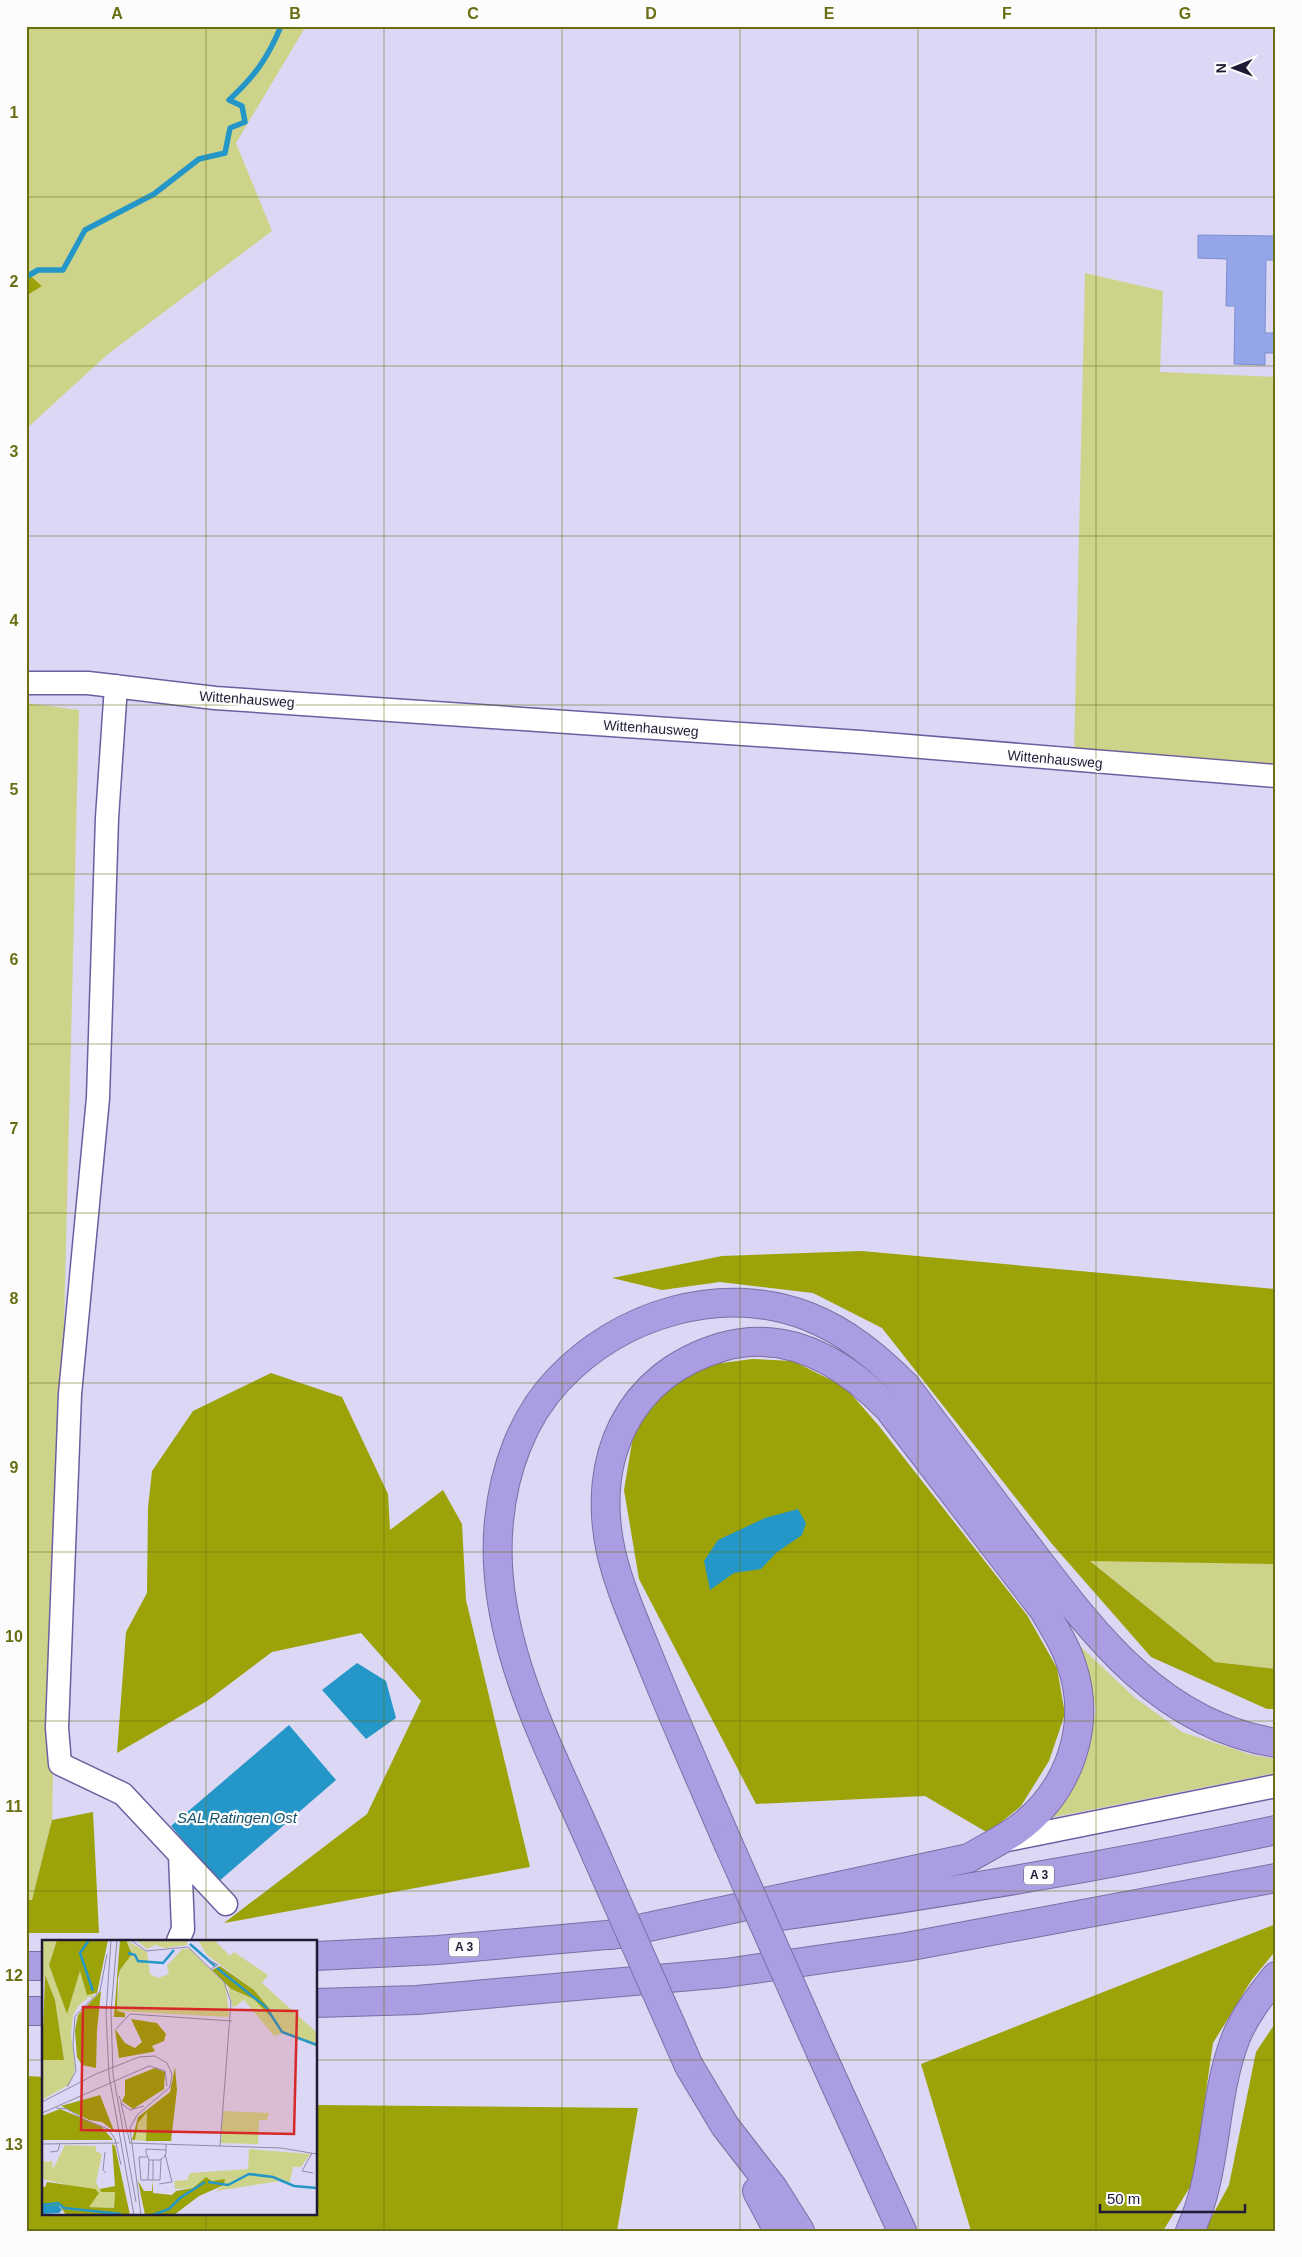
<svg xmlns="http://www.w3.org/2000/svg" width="1302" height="2257" font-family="Arial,sans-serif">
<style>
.green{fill:#cdd48a}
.forest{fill:#9ca309}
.water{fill:#2497c8}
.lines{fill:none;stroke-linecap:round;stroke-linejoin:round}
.stream{stroke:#2497c8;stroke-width:5.5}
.building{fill:#94a5ea;stroke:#7d8dd0}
.minor-casing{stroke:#6d5e9f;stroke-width:25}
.highway-casing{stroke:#7a6fa5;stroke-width:30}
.minor{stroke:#fff;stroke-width:22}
.highway{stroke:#aa9de1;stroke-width:28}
.highway-bridge-casing{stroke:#7a6fa5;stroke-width:30;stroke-linecap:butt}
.highway-bridge{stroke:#aa9de1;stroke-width:28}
.grid{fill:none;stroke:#6a6f14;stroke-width:1;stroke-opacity:0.55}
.labels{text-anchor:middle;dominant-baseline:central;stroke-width:4.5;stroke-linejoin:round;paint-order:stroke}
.shield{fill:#fcfcfc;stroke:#625e71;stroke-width:1}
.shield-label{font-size:12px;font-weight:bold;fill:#201a35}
.street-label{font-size:14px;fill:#201a35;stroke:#fcfcfc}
.water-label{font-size:15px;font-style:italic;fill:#19526d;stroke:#fcfcfc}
.inset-river{fill:none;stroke:#2497c8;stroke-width:2.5}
.inset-road{fill:none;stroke:#908ba8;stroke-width:1}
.view{fill:#d62828;fill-opacity:0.15;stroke:#d62828;stroke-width:2.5}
.inset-edge{fill:none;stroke:#201a35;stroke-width:2.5}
.neatline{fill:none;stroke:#6a6f14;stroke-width:2}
.grid-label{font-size:16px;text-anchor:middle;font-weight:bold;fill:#6a6f14}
</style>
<rect width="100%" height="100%" fill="#dbd7f4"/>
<path class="green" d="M26,26H306L236,143L272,231L108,354L26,429V296L42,286L26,272Z
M1085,273L1163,291L1160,372L1276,377V769L1074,755Z
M26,703L79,710L52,1820L32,1900H26Z
M1089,1560L1276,1564V1669L1215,1662Z
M1080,1646L1134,1697L1182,1732L1252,1755L1276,1759V1773L1044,1819L1082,1771L1096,1710Z"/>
<path class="forest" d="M26,272L42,286L26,296Z
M862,1251L1276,1289V1564L1090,1561L1215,1662L1276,1669V1709H1267L1151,1657L1052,1544L882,1328L813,1293L720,1282L662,1290L612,1278L722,1256Z
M752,1359L793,1361L845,1387L879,1426L1027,1615L1057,1668L1065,1714L1049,1761L1021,1806L988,1833L925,1796L756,1804L639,1579L624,1490L634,1430L672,1384L707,1365Z
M271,1373L342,1397L388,1494L390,1530L443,1490L462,1524L466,1600L530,1867L224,1923L367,1814L421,1701L361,1633L272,1652L207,1701L117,1753L126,1632L147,1593L148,1508L152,1471L193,1411Z
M93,1812L99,1933H26V1900H32L52,1820Z
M1276,1924V1950L1251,1981L1213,2043L1193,2182L1163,2231H971L921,2064Z
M1276,2022V2231H1204L1229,2185L1256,2052Z
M26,2076L44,2077V2213H316V2105L638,2108L617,2231H26Z"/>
<path class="water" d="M798,1509L806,1523L802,1535L776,1553L761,1569L734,1573L710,1590L704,1561L718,1540L765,1518Z
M357,1663L386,1681L396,1718L366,1739L322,1690Z
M289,1725L336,1780L218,1882L171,1826Z"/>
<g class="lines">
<path class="stream" d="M26,277L38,270H63L85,230L154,194L199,159L225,153L230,128L245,122L242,106L229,100C254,77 268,58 281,26"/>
</g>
<path class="building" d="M1198,235L1276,236V260H1266L1265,333H1276V353H1265V365L1234,364L1235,306H1226L1227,259L1198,258Z"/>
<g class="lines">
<g class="minor-casing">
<path id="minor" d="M26,683H88L215,698L860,742L1276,776
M116,686L107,818L98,1098L70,1394L57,1728L60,1764L123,1794L226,1904
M1002,1841L1276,1786
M178,1941L183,1929L180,1855"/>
</g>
<g class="highway-casing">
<path id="highway" d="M597,1857C552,1752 487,1639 499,1521C504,1470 522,1418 558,1380C620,1314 720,1283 807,1316C846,1331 877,1357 906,1386C944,1437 982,1487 1020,1537C1089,1627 1156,1724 1276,1743
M781,1916C947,1893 1112,1865 1276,1830
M611,1935L969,1858C984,1849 1000,1841 1015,1831C1069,1793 1093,1726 1071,1663C1065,1644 1053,1626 1043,1609L889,1409C845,1363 789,1328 722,1347C627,1375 591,1459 611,1552C620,1591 638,1629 653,1667C677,1726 703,1785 728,1843
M316,1956L438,1950L629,1933
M26,1966H44
M316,2003L417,2000L726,1973L906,1947L1276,1878
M26,2011H44
M821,2053L902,2231
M689,2066L725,2126L773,2188L800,2231
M757,2191L778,2231
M1190,2231C1218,2171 1212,2101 1235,2040C1244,2016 1260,1996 1276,1976"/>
</g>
<use href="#minor" class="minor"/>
<use href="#highway" class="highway"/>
<g class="highway-bridge-casing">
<path id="highway-bridge" d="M728,1843L821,2053
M597,1857L689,2066"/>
</g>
<use href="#highway-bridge" class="highway-bridge"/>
</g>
<path class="grid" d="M206,26V1941M384,26V2231M562,26V2231M740,26V2231M918,26V2231M1096,26V2231M26,197H1276M26,366H1276M26,536H1276M26,705H1276M26,874H1276M26,1044H1276M26,1213H1276M26,1383H1276M26,1552H1276M26,1721H1276M26,1891H1276M26,2060H44M316,2060H1276M206,2213V2231"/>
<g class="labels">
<g class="shield">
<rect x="1024" y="1865.5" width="30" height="19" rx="4"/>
<rect x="449" y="1937.5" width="30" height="19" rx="4"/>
</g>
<g class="shield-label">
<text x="1039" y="1875">A 3</text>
<text x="464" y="1947">A 3</text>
</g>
<g class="street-label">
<text transform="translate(247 699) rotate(4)">Wittenhausweg</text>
<text transform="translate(651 728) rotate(4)">Wittenhausweg</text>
<text transform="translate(1055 759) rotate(5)">Wittenhausweg</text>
</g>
<g class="water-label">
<text x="237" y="1817">SAL Ratingen Ost</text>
</g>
</g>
<g transform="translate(42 1940)">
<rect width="275" height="275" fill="#dbd7f4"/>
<path d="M0,0H15L7,25L25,73L38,31L60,27L50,59L48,56L37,65L31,75L29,93L33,129L28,144L0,160V120H22L13,60L2,36L0,54ZM84,0L105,12L108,34L116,38L127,34L125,26L140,9H148L184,45L187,77L75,71L78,30L85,21L89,9ZM94,0H145V5L123,8L113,5L105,9ZM156,0H172L188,16L192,12L226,35L220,43L275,93V107L241,93L232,96L202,60L191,68L186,48L212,59L230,72L212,50L164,14ZM105,171L104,201L93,200L96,183ZM181,171L227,173L225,180H217L216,204L179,203ZM23,205L54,206V211L60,214L54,242L59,252H73L72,268L47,267L38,248L0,239V212L2,222L10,221L11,229ZM207,209L268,214L259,227H251L247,245L238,241L174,251L182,245L164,238L151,248L133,249L132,241L145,240L148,233L206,229Z" fill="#cdd48a"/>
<path d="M15,0H66L55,53L45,55L38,31L25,74L7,25ZM78,0H84L90,14L78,30L76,39L75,71L83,73V77H72ZM178,26L212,50L230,72L227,75L212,59L189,49L170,30ZM3,35L13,60L22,120H0ZM59,51L55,90L54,128L40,125L35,117L33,90L36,75ZM89,79L115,83L124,94L122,101L110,106L113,111L110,112L77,118L73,89L83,103L93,108L100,102ZM133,127L135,150L129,201H104L105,172L96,183L93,200H90L96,177L128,152ZM113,128L123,132L122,149L91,169L80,161L83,155V140ZM58,155L72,191L60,182L47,180L19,166ZM18,169L59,186L71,200H0V176ZM70,204L73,206L88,275H24L18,266H0V246L3,247L5,242L53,249L57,253L47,267L72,268L73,252H59L58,249L73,246ZM164,237L170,241L183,239L182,245L157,256L132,275H103L96,241L102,251H110L111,240V253L130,255L134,251L151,248Z" fill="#9ca309"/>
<path d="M16,265L20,270L17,273L0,274V266Z" fill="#2497c8"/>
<path class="inset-river" d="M47,0L38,13L51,51M148,4L173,26M86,13L93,15L96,21L121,23L132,10M175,28L224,67L240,92L275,105M166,242L186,245L207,234L231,237L252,246L275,248M0,265L16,263L22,268L79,274M111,275L127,269L138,258L163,242"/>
<path class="inset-road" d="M69,0L64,73L67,136L92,275M75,0L69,72L71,134L94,262M89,0L104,11L146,7M146,7L182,42L189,62L178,206M165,19L176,25L169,29M74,89L88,74L190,81M25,147L34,131L31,105L33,76L58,51L65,14M77,156L80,164L88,170L102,166M0,162L54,134L97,117L113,116L125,123L130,134L128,147L95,175L88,188L99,275M79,163L88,203M14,168L25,169L43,180L66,189L73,199L79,225M0,173L107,126L123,131L125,146M87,203L239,208L275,214M0,204L77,203M124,210L104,209V213L107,220H118L123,216L124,213V204M8,212L16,211L18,203M63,212L61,230L64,233M270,213L260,231L271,233M105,217H97L99,240H118L119,219M106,240L107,220M111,240V220M117,244L130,242L123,214"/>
<path class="view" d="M41,67L255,71L252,194L39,190Z"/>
<rect width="275" height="275" class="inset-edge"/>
</g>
<rect width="1302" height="2257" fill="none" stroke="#fcfcfc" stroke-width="55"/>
<g transform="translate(1234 68) rotate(269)" stroke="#fcfcfc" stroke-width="4" paint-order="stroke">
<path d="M0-4L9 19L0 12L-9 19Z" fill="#201a35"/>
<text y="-8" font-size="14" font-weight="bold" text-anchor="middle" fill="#201a35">N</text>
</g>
<path d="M1100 2204v8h145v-8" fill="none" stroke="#201a35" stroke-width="2.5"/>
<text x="1107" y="2204" font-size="15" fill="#201a35" stroke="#fcfcfc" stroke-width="4" paint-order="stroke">50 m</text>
<rect x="28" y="28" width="1246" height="2202" class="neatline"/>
<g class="grid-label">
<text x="117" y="19">A</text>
<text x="295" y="19">B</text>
<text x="473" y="19">C</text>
<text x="651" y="19">D</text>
<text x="829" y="19">E</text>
<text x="1007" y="19">F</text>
<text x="1185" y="19">G</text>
<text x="14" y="118">1</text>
<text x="14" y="287">2</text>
<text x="14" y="457">3</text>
<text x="14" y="626">4</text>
<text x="14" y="795">5</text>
<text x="14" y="965">6</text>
<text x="14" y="1134">7</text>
<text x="14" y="1304">8</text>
<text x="14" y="1473">9</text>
<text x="14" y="1642">10</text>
<text x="14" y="1812">11</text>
<text x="14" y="1981">12</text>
<text x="14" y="2150">13</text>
</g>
</svg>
